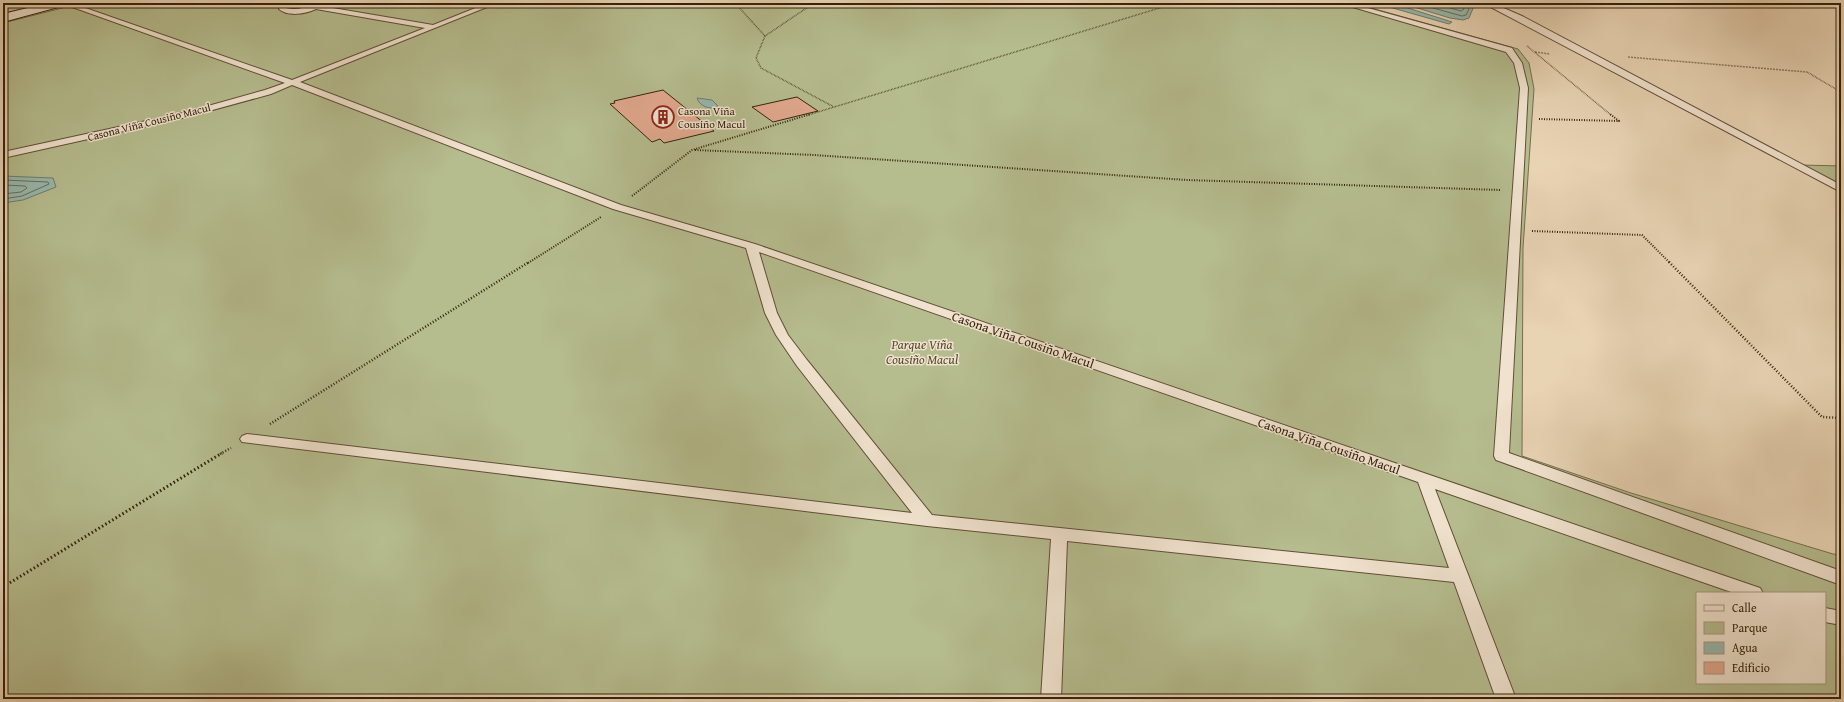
<svg xmlns="http://www.w3.org/2000/svg" width="1844" height="702" font-family="'Gentium Book Plus',serif">
<style>
.green{fill:#b5bc8e;stroke:#746f4d;fill-rule:evenodd}
.water{fill:#97b8ac;stroke:#6f7c6c}
.lines{fill:none;stroke-linecap:round;stroke-linejoin:round}
.shore{stroke:#666d5c;stroke-width:1}
.building{fill:#e2a98f;stroke:#34220c}
.service-casing{stroke:#614e36;stroke-width:2}
.secondary-casing{stroke:#34220c;stroke-width:2}
.path-far3{stroke:#34220c;stroke-width:1.5;stroke-dasharray:0.5 1;stroke-linecap:butt}
.path-far2{stroke:#34220c;stroke-width:2;stroke-dasharray:1 1.5;stroke-linecap:butt}
.path-far1{stroke:#34220c;stroke-width:2.5;stroke-dasharray:1 2;stroke-linecap:butt}
.path{stroke:#34220c;stroke-width:3;stroke-dasharray:1.5 2.5;stroke-linecap:butt}
.service{fill:#f0e2ce;fill-rule:evenodd}
.secondary{fill:#f0e2ce;fill-rule:evenodd}
.labels{text-anchor:middle;dominant-baseline:central;stroke-width:3;stroke-linejoin:round;paint-order:stroke}
.far-poi-label{font-size:11px;fill:#34220c;stroke:#f0e2ce;text-anchor:start}
.far-street-label{font-size:11px;fill:#34220c;stroke:#f0e2ce}
.street-label{font-size:13px;fill:#34220c;stroke:#f0e2ce}
.park-label{font-size:13px;font-style:italic;fill:#54482c;stroke:#f0e2ce}
</style>
<rect width="100%" height="100%" fill="#e8d3b3"/>
<filter id="stains"><feTurbulence type="fractalNoise" baseFrequency=".005" numOctaves="4"/><feColorMatrix values="0 0 0 0 .2 0 0 0 0 .09 0 0 0 0 .02 0 0 0 .5 -.17"/></filter>
<radialGradient id="worn" r=".72"><stop offset=".6" stop-color="#630" stop-opacity="0"/><stop offset="1" stop-color="#630" stop-opacity=".3"/></radialGradient>
<path class="green" d="M3,3H44L3,15Z
M82,3H1353L1518,49L1529,63L1534,89L1523,248L1522,456L1631,493L1833,554L1841,555V699H3V23ZM1697,593H1825V683H1697Z
M1801,165L1841,166V187Z"/>
<path class="water" d="M1375,3H1392L1452,22L1449,24Z
M1401,3H1470L1474,6L1469,18L1463,20L1450,18Z
M697,98L712,100L718,106C711,111 699,106 697,98Z
M3,176L53,178L56,187L23,200L3,203Z"/>
<g class="lines">
<path class="shore" d="M1415,3L1462,16L1466,15L1469,9L1468,3
M1432,3L1461,11L1464,9L1463,3
M3,180L48,182L49,184L22,196L3,199
M3,185L25,186L27,188L21,192L3,194"/>
</g>
<path class="building" d="M663,90L714,131L664,143L660,139L652,142L610,104L615,103L614,101Z
M797,97L818,111L773,122L752,107Z"/>
<g class="lines">
<g class="service-casing">
<path id="service" d="M61,3H71L292,80L425,28L316,9C305,14 288,17 279,9L281,5L293,3L286,8C304,12 309,3 323,3L321,6L433,25L488,3H497L300,82L621,205L755,244L1760,588L1763,593H1734L1435,489L1516,699H1496L1454,582L1067,541L1061,699H1041L1051,539L927,526L242,442L240,439L242,436L247,434L912,513L797,366L776,335L765,313L746,248L613,209L292,85L271,94L187,117L3,158V152L183,113L265,90L285,83ZM759,252L1418,482L1449,568L932,515L807,360L788,335L777,313Z
M1339,3H1350L1512,48L1522,63L1528,88L1509,453L1841,571V585L1496,460L1494,456L1520,88L1514,63L1506,52Z
M1483,3H1492L1522,16L1841,185V192Z
M1825,608L1841,611V625L1825,622Z"/>
</g>
<g class="secondary-casing">
<path id="secondary" d="M48,3H68L66,5L3,22V14Z"/>
</g>
<path class="path-far3" d="M735,3L765,36L756,58L761,68L834,107
M765,36L814,3
M1527,46L1611,115
M1535,52L1550,54
M1628,57L1807,72L1841,92
M808,115L1176,3"/>
<path class="path-far2" d="M1539,119L1619,121L1610,114
M695,150L814,155L1187,180L1501,190
M632,196L692,150L811,114
M1532,231L1642,235L1670,263
M528,263L601,217"/>
<path class="path-far1" d="M1669,262L1822,417L1841,418
M270,424L529,262
M220,454L231,448"/>
<path class="path" d="M3,587L222,453"/>
<use href="#service" class="service"/>
<use href="#secondary" class="secondary"/>
</g>
<defs>
<g id="building-ring" transform="scale(1.15)"><circle r="9.5" fill="#f0e2ce" stroke="#8f2418" stroke-width="1.5"/><path d="M-4-6H4V6H1V3H-1V6H-4ZM-2.5-4.3h1.7v1.8h-1.7ZM.8-4.3h1.7v1.8H.8ZM-2.5-1h1.7V.8h-1.7ZM.8-1h1.7V.8H.8Z" fill="#8f2418"/></g>
</defs>
<g fill-rule="evenodd">
<use href="#building-ring" x="663" y="117"/>
</g>
<g class="labels">
<g class="far-poi-label">
<text x="678" y="111">Casona Viña<tspan x="678" dy="13">Cousiño Macul</tspan></text>
</g>
<g class="far-street-label">
<text transform="translate(149 122) rotate(-14)">Casona Viña Cousiño Macul</text>
</g>
<g class="street-label">
<text transform="translate(1023 340) rotate(19)">Casona Viña Cousiño Macul</text>
<text transform="translate(1329 446) rotate(19)">Casona Viña Cousiño Macul</text>
</g>
<g class="park-label">
<text x="922" y="344">Parque Viña<tspan x="922" dy="15">Cousiño Macul</tspan></text>
</g>
</g>
<rect width="1844" height="702" fill="none" stroke="#e8d3b3" stroke-width="16"/>
<rect x="4" y="4" width="1836" height="694" fill="none" stroke="#34220c" stroke-width="2"/>
<rect x="8" y="8" width="1828" height="686" fill="none" stroke="#34220c"/>
<rect x="1696" y="592" width="130" height="92" fill="#f0e2ce" stroke="#a59580"/>
<rect x="1704" y="605" width="20" height="6" fill="#f0e2ce" stroke="#a59580"/>
<text x="1732" y="612" font-size="12" fill="#34220c">Calle</text>
<rect x="1704" y="622" width="20" height="12" fill="#b5bc8e" stroke="#a59580"/>
<text x="1732" y="632" font-size="12" fill="#34220c">Parque</text>
<rect x="1704" y="642" width="20" height="12" fill="#97b8ac" stroke="#a59580"/>
<text x="1732" y="652" font-size="12" fill="#34220c">Agua</text>
<rect x="1704" y="662" width="20" height="12" fill="#e2a98f" stroke="#a59580"/>
<text x="1732" y="672" font-size="12" fill="#34220c">Edificio</text>
<rect width="100%" height="100%" filter="url(#stains)"/>
<rect width="100%" height="100%" fill="url(#worn)"/>
</svg>
